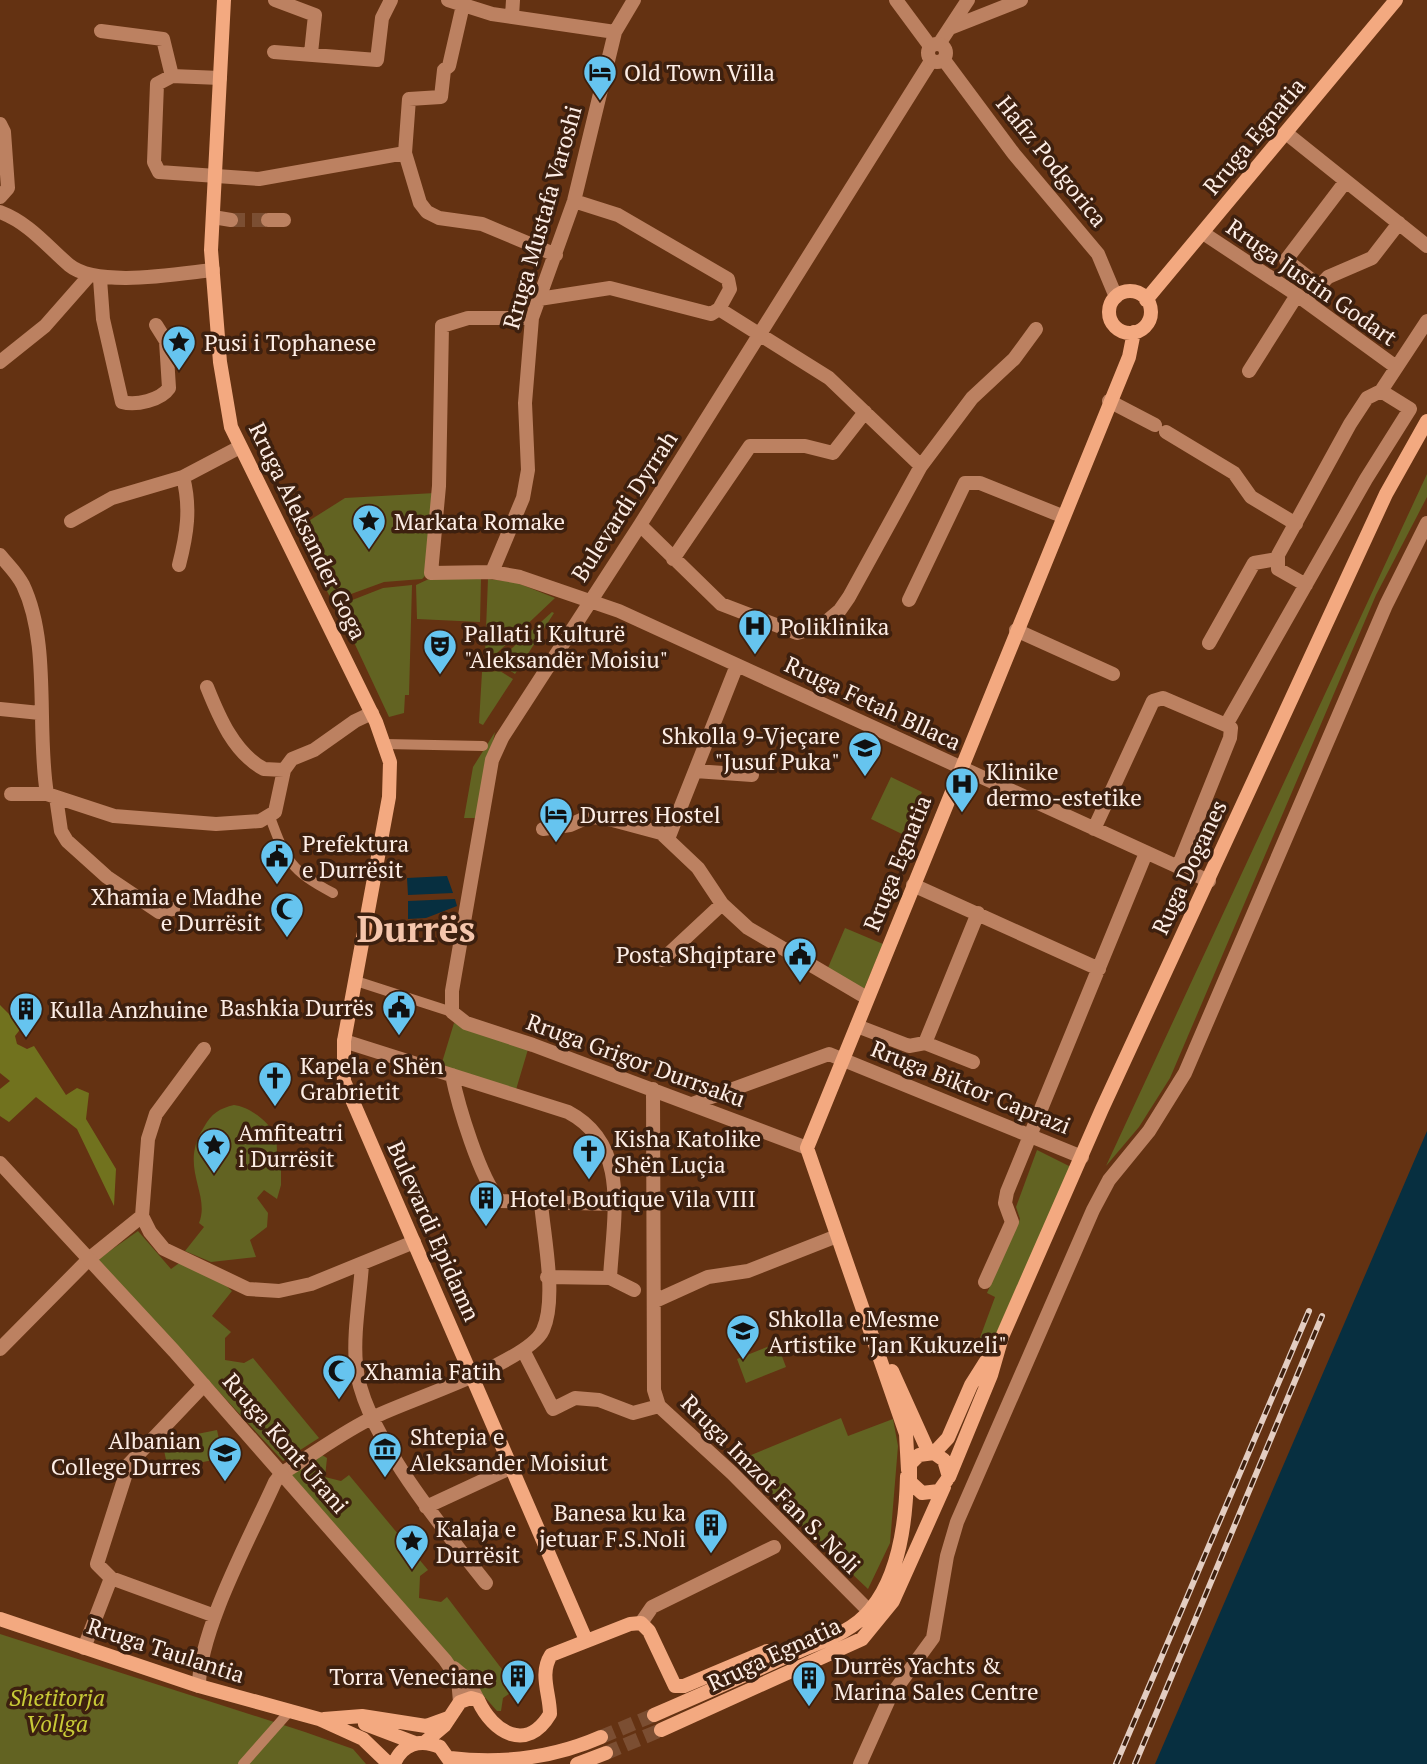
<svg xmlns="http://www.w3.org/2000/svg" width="1427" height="1764" font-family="'PT Serif',serif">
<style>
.green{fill:#626322}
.forest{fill:#71721e}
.water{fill:#072f40}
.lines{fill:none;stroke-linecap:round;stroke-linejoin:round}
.minor-tunnel{stroke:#7b4e32;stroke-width:14;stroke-dasharray:14 7;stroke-linecap:butt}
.secondary-tunnel{stroke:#7b4e32;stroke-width:14;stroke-dasharray:14 7;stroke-linecap:butt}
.pedestrian{stroke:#bc8161;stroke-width:10}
.minor{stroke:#bc8161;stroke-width:14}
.tertiary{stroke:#bc8161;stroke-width:14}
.secondary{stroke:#f3a980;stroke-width:14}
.rail-casing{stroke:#e3cdc1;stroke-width:6}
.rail{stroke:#3d200f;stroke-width:3.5;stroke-dasharray:10;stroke-linecap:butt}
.labels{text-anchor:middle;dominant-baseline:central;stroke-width:7;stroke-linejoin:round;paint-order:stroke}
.poi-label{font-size:23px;fill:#fdede5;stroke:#3d200f;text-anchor:start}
.street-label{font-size:23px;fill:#fdede5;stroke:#3d200f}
.park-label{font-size:23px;font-style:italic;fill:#c8ca37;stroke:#3d200f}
.town-label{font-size:37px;font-weight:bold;fill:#f5c6ad;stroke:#3d200f}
</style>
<rect width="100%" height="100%" fill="#643212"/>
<path class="green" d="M1427,474V497L1376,595L1170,1078L1139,1127L1106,1166Z
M435,493L429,572L422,579L384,582L332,601L296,529L345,498Z
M431,578L481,579L480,622L417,619L416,585Z
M488,579L515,582L555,598L497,653L485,654Z
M412,585L409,695H405L404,713L389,717L337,606L383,588Z
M552,612L554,613L515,674L503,666L500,659Z
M500,671L513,679L483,725L479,723L482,672Z
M495,732L476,818H464L473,767Z
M891,777L922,792L902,834L871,819Z
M845,928L883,944L864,989L827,970Z
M454,1023L529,1046L515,1093L440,1069Z
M234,1105C250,1107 272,1123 276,1139C278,1148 276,1159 276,1167L281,1168V1185L277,1199L264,1190L257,1198L268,1213L267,1227L250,1240L256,1257L211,1262L185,1251L204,1227L199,1223C211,1194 178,1167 204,1127C211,1114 220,1108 234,1105Z
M1037,1150L1071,1167L991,1348L978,1343L995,1297L987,1293L1020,1219L1016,1207Z
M138,1231L171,1269L182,1261L211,1272L232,1291L212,1316L231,1332L225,1338V1360L244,1363L253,1358L319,1438L283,1461L97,1260Z
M777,1343L786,1367L746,1383L737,1359Z
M841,1418L848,1436L893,1419L898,1446L890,1543L868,1589L734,1462Z
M217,1430L223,1458L168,1469L162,1441Z
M322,1455L327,1458L325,1477L341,1481L349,1475L428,1570L420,1576L419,1598L441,1602L447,1597L514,1685L515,1690L503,1698L501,1711H497L290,1475Z
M0,1634L305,1732L353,1749L366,1764H0Z"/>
<path class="forest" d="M0,1005L22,1027L15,1036L17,1044L27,1049L34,1046L66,1095L77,1088L89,1093L86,1119L116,1169L114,1206L77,1129L36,1097L9,1122L0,1116V1089L10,1081L0,1073Z"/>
<path class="water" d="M447,876L453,893L408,895L407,878Z
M455,899L457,906L426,918L408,919V901Z
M1427,1131V1764H1155Z"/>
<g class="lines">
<path class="minor-tunnel" d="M231,220H268"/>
<path class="secondary-tunnel" d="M601,1737L654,1715
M606,1753L661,1730"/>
<path class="pedestrian" d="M385,744L483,746
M270,817C286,861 291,871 333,893
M356,981L452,1012
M243,1764L288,1713"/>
<path class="minor" d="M275,0L315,15L311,53
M448,0L492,14L615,32
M463,5L449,66L444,70L441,97L409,99L405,153L420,203L427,212L439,218L482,224L556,255
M512,16L513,0
M950,28L1021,0
M101,31L163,39L172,76
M939,44L968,0
M274,52L377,60L382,18L391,0
M220,78L172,76L157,84L154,162L159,172L259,179L405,153
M0,124L4,132L8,188L0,197
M1286,133L1427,246
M574,201L618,215L728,279L730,289L719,309
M0,212C29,223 46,245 69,265C97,288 176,274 213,270
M213,217L231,220
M268,220H284
M1203,233L1297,295L1396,367
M100,279L103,319L122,402C136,406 161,400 169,388L166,341L156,325
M1318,285L1286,260L1346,181
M1313,293L1328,277L1372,258L1399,223
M539,299L610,288L711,314L719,309L829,378L921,466
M532,318H468L442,326L439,486L431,573L492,572L520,577L619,611L1209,881
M0,362L45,326L89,276
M1249,371L1297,295
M1109,401L1155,425
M1166,432L1234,473L1251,497L1296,524
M71,521L112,498L183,477L240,447
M640,525L721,604L797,633L821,626L840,610L849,597L921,466L972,398L1014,359L1036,329
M0,555C8,565 17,573 23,585C51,644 36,728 47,794
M673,559L750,446H805L833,453L865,412
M179,565C187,534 191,508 183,477
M492,572L523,498L528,470L525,403L532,318L574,201L615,32L634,0
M1306,585L1278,569V555L1350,424L1367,398L1381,391L1427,321
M909,600L965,483H980L1062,516
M1016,630L1113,674
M1209,643L1254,563L1277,559
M207,687C219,717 234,753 264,769L284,770
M0,709L40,713
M1226,725L1366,479L1410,409L1381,391
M695,771L752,775
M11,794H47L114,816L216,824L260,821L275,812L284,770L292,759L314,750L355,721L372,713
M56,797L61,831L67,841L107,877L159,912L173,909
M543,829L570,825L588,817L605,818L661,833L698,868L722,904L748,928L867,998
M1094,829L1153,701L1163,698L1226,725L1231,728L1230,738L1178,867
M668,839L737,665
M913,885L1099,969
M662,960L722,904
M857,1026L909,1046L925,1043L973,1062
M344,1041L568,1112C631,1145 613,1219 610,1278
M925,1043L978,913
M204,1049L156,1114L148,1139L142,1216L150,1232L164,1249L248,1289L279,1291L311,1284L414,1242
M452,1075C458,1105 480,1179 500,1201L613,1204
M653,1089L654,1390L659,1406L732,1473L869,1611
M692,1104L829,1054L1082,1157
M807,1148L533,1045L466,1023L452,1012V991L492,760L502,738L640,525L931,61
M362,1264C360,1297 353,1333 356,1365C362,1432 445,1531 486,1583
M547,1277L610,1278L634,1290
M985,1282L1012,1222L1005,1203L1007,1192L1146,853
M655,1301L708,1277L748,1271L837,1236
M0,1349L90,1258L142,1216
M524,1352L553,1409L575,1398L599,1400L633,1413L659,1406
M204,1385L129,1464L97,1564L111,1578L215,1616
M426,1507L512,1467
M641,1623L652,1607L774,1547
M84,1648L111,1578
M199,1686C199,1630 251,1536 275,1482L282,1473C313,1455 342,1432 374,1417C410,1399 529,1362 543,1330C557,1299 544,1238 541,1203
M860,1764L890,1697L933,1638L947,1556L957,1522L1093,1210L1109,1180L1149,1131L1185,1073L1386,605L1427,523"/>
<path class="tertiary" d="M896,0L930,46
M928 53a9 9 0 1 1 18 0a9 9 0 1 1-18 0Z
M944,60L1014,154L1098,254L1116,297
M0,1163L174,1351L445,1660L458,1679L460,1702
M454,1668L467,1679L478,1700"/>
<path class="secondary" d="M224,0L211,250L220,362L231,427L376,722L390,762L389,797L344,1041V1081L586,1640
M1109 312a21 21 0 1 1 42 0a21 21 0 1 1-42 0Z
M1146,300L1396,0
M892,1371L929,1453
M934,1453L944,1460L949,1477L939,1491L922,1493L910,1482V1464L919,1455L934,1453L948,1438L971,1385L995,1347
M908,1470L906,1434L807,1148L1129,357L1134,332
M949,1477L991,1375L1002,1337L1102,1109L1386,494L1427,421
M0,1619L199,1686L319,1719L363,1739L389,1764
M654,1715C700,1695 746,1675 792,1654C819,1642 852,1633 871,1609C900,1574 906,1520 907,1476
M324,1719L362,1716L426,1726L448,1718
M365,1724L415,1743
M661,1730L862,1639L893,1601L944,1487
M425,1742L444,1726L460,1702L471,1698L478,1700C493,1733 527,1753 550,1714C550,1694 539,1674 551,1655L630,1624L641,1623L649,1631L675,1686H684L767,1651L781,1659
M450,1758C502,1764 553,1758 601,1737
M394,1764C402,1744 420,1738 440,1747L452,1764
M577,1764L606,1753"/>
<g class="rail-casing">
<path id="rail" d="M1116,1764L1309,1311
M1135,1764L1322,1316"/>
</g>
<use href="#rail" class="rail"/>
</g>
<defs>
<g id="hotel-pin" transform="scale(1.75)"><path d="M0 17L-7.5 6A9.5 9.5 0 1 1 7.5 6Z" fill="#66c4ef" stroke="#3d200f"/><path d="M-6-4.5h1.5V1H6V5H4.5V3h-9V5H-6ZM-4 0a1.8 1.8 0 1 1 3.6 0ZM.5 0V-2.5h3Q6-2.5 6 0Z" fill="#111"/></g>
<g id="sight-pin" transform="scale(1.75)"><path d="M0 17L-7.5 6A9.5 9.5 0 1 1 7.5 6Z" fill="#66c4ef" stroke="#3d200f"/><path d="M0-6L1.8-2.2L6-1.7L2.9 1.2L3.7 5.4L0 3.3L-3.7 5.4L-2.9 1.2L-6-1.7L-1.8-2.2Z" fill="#111"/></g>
<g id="hospital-pin" transform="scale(1.75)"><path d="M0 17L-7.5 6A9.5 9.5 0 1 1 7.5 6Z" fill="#66c4ef" stroke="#3d200f"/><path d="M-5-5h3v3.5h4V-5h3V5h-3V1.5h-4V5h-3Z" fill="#111"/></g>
<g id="theatre-pin" transform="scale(1.75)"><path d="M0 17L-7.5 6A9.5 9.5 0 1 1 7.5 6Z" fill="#66c4ef" stroke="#3d200f"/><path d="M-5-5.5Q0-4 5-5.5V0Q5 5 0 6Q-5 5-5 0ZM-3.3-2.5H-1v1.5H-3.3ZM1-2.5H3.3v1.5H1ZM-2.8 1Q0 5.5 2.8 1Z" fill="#111"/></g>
<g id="school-pin" transform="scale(1.75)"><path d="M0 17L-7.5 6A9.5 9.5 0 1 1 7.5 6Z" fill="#66c4ef" stroke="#3d200f"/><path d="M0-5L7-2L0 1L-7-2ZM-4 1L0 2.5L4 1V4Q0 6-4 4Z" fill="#111"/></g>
<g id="civic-pin" transform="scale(1.75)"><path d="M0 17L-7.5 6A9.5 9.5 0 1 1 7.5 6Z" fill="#66c4ef" stroke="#3d200f"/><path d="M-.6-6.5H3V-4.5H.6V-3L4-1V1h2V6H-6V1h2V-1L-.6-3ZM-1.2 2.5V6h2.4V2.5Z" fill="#111"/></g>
<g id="mosque-pin" transform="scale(1.75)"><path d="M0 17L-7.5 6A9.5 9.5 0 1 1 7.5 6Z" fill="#66c4ef" stroke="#3d200f"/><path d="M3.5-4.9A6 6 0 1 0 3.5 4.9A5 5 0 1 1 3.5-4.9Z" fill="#111"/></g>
<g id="building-pin" transform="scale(1.75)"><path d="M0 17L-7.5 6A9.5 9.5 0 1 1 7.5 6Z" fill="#66c4ef" stroke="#3d200f"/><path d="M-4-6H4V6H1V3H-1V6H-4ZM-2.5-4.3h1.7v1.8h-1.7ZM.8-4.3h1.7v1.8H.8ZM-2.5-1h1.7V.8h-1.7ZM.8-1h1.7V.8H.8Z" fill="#111"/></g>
<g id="church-pin" transform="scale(1.75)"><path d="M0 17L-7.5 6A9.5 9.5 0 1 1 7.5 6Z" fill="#66c4ef" stroke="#3d200f"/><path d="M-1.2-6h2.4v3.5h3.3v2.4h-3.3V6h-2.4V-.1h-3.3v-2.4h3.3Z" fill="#111"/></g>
<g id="museum-pin" transform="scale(1.75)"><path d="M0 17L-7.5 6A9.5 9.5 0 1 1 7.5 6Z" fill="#66c4ef" stroke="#3d200f"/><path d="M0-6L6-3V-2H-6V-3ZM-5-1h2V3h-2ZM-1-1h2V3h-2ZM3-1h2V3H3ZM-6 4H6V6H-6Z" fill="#111"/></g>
<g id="university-pin" transform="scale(1.75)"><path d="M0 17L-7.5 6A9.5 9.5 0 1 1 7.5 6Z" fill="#66c4ef" stroke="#3d200f"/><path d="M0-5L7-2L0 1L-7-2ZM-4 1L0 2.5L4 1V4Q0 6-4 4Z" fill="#111"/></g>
</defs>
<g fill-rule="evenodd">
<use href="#hotel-pin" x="600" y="72"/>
<use href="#sight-pin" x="179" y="342"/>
<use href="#sight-pin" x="369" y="521"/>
<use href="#hospital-pin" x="755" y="626"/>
<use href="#theatre-pin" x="440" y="646"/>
<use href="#school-pin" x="865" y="748"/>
<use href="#hospital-pin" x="962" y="784"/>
<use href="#hotel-pin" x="556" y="814"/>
<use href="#civic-pin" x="277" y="856"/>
<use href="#mosque-pin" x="287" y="909"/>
<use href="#civic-pin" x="800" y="954"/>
<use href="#civic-pin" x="399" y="1007"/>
<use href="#building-pin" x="26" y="1009"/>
<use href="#church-pin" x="275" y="1078"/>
<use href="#sight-pin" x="214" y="1145"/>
<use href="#church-pin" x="589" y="1151"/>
<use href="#building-pin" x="486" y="1198"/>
<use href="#school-pin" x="743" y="1331"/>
<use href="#mosque-pin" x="339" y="1371"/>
<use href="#museum-pin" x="385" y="1449"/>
<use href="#university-pin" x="225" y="1453"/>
<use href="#building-pin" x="711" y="1525"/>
<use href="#sight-pin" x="412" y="1541"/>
<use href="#building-pin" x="518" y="1676"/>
<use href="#building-pin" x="809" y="1678"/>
</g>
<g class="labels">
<g class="poi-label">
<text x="624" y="72">Old Town Villa</text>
<text x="204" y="342">Pusi i Tophanese</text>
<text x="394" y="521">Markata Romake</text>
<text x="780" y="626">Poliklinika</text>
<text x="464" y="633">Pallati i Kulturë<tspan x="464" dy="26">"Aleksandër Moisiu"</tspan></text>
<text x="840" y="735" text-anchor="end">Shkolla 9-Vjeçare<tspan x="840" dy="26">"Jusuf Puka"</tspan></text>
<text x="986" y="771">Klinike<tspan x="986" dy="26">dermo-estetike</tspan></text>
<text x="580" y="814">Durres Hostel</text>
<text x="302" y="843">Prefektura<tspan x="302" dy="26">e Durrësit</tspan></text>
<text x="262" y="896" text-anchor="end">Xhamia e Madhe<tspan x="262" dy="26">e Durrësit</tspan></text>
<text x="776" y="954" text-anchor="end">Posta Shqiptare</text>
<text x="374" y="1007" text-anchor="end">Bashkia Durrës</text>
<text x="50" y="1009">Kulla Anzhuine</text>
<text x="300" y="1065">Kapela e Shën<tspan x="300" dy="26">Grabrietit</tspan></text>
<text x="238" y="1132">Amfiteatri<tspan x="238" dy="26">i Durrësit</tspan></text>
<text x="614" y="1138">Kisha Katolike<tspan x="614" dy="26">Shën Luçia</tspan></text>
<text x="510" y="1198">Hotel Boutique Vila VIII</text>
<text x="768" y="1318">Shkolla e Mesme<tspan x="768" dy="26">Artistike "Jan Kukuzeli"</tspan></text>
<text x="364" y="1371">Xhamia Fatih</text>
<text x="410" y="1436">Shtepia e<tspan x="410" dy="26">Aleksander Moisiut</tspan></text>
<text x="201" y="1440" text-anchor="end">Albanian<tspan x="201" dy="26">College Durres</tspan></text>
<text x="686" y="1512" text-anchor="end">Banesa ku ka<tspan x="686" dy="26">jetuar F.S.Noli</tspan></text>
<text x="436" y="1528">Kalaja e<tspan x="436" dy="26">Durrësit</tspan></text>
<text x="834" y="1665">Durrës Yachts &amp;<tspan x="834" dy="26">Marina Sales Centre</tspan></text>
<text x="494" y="1676" text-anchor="end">Torra Veneciane</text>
</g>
<g class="street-label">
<text transform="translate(1254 136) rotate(-50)">Rruga Egnatia</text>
<text transform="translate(1052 161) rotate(51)">Hafiz Podgorica</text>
<text transform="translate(542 217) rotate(-74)">Rruga Mustafa Varoshi</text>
<text transform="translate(1312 282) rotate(35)">Rruga Justin Godart</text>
<text transform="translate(624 506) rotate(-57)">Bulevardi Dyrrah</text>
<text transform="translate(308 531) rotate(64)">Rruga Aleksander Goga</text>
<text transform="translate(873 703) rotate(25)">Rruga Fetah Bllaca</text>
<text transform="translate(897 863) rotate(-68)">Rruga Egnatia</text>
<text transform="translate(1189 867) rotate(-65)">Ruga Doganes</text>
<text transform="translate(636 1060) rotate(20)">Rruga Grigor Durrsaku</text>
<text transform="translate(971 1087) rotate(22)">Rruga Biktor Caprazi</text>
<text transform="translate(434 1231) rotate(66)">Bulevardi Epidamn</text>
<text transform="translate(286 1443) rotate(49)">Rruga Kont Urani</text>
<text transform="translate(771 1484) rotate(45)">Rruga Imzot Fan S. Noli</text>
<text transform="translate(166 1650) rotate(18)">Rruga Taulantia</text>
<text transform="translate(774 1654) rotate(-25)">Rruga Egnatia</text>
</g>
<g class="park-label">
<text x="57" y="1697">Shetitorja<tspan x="57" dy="26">Vollga</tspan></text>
</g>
<g class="town-label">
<text x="416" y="928">Durrës</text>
</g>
</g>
</svg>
